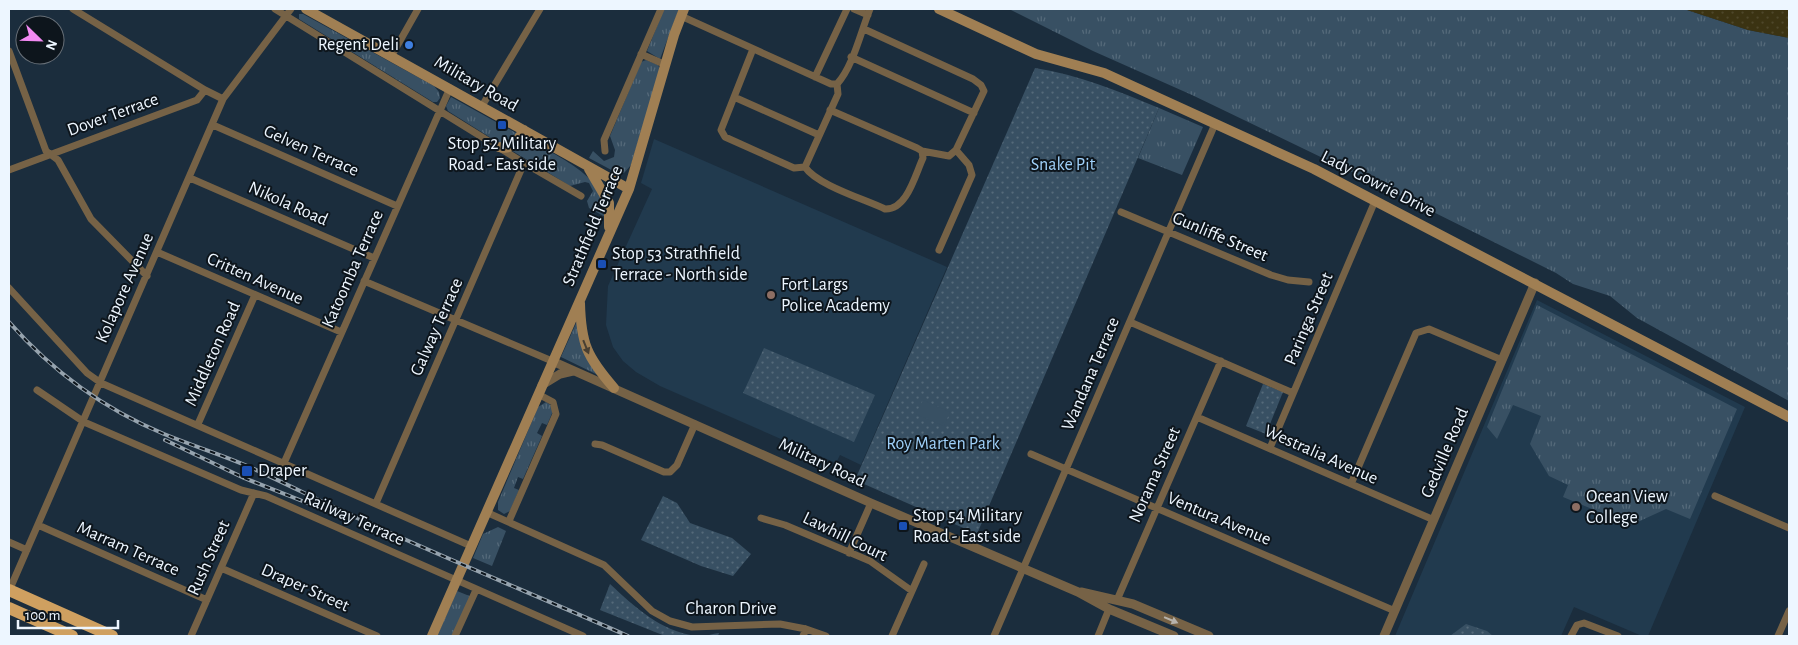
<svg xmlns="http://www.w3.org/2000/svg" width="1798" height="645" font-family="'Alegreya Sans',sans-serif">
<style>
.built{fill:#213a4e}
.grass{fill:url(#grass-tufts)}
.sand{fill:url(#sand-dots)}
.park{fill:url(#park-dots)}
.garden{fill:#385063}
.lines{fill:none;stroke-linecap:round;stroke-linejoin:round}
.minor{stroke:#766246;stroke-width:7}
.tertiary{stroke:#766246;stroke-width:9}
.secondary{stroke:#a07f53;stroke-width:10}
.trunk{stroke:#cfa060;stroke-width:12}
.rail-casing{stroke:#96a3ae;stroke-width:4}
.rail{stroke:#0d151c;stroke-width:2;stroke-dasharray:5.5;stroke-linecap:butt}
.oneway{fill:#483f32}
.oneway2{fill:#b7b3ac}
.shop-dot{fill:#3f7fe0;stroke:#0d151c;stroke-width:2}
.transit-dot{fill:#1a4fb4;stroke:#0d151c;stroke-width:2}
.education-dot{fill:#8d6e63;stroke:#0d151c;stroke-width:2}
.labels{text-anchor:middle;dominant-baseline:central;stroke-width:4;stroke-linejoin:round;paint-order:stroke}
.poi-label{font-size:18px;fill:#edf6ff;stroke:#0d151c;text-anchor:start}
.street-label{font-size:18px;fill:#edf6ff;stroke:#0d151c}
.park-label{font-size:18px;fill:#9fd0f9;stroke:#0d151c}
</style>
<defs>
<pattern id="grass-tufts" width="24" height="20" patternUnits="userSpaceOnUse" patternTransform="scale(1.25)"><rect width="24" height="20" fill="#385063"/><path d="M3 7l-1-3M5 7V3M7 7l1-3M15 17l-1-3M17 17v-4M19 17l1-3" fill="none" stroke="#556a7a"/></pattern>
<pattern id="sand-dots" width="8" height="8" patternUnits="userSpaceOnUse" patternTransform="scale(1.25)"><rect width="8" height="8" fill="#3b3312"/><path d="M2 2h.1M6 6h.1" fill="none" stroke="#4e472a" stroke-width="1.8" stroke-linecap="round"/></pattern>
<pattern id="park-dots" width="8" height="8" patternUnits="userSpaceOnUse" patternTransform="scale(1.25)"><rect width="8" height="8" fill="#385063"/><path d="M2 2h.1M6 6h.1" fill="none" stroke="#556a7a" stroke-width="1.8" stroke-linecap="round"/></pattern>
</defs>
<rect width="100%" height="100%" fill="#1b2d3d"/>
<path class="built" d="M654,139L947,267L861,465L840,455L836,463L660,386L636,372L623,361L613,347L606,325L608,286L652,189L641,183Z
M1537,300L1745,407L1648,636H1642L1574,607L1561,636H1395Z"/>
<path class="grass" d="M664,9H679L660,59L647,51Z
M1009,9H1684L1748,30L1789,38V401L1637,318L1610,296L1573,284L1556,273L1387,189L1192,95L1093,51Z
M299,14H303L434,86L439,92L440,98L437,102H433L299,19Z
M646,60L658,65L660,69L631,165L624,173H617L589,158L593,151L604,161L614,157L615,150L610,136L641,62Z
M451,97L516,133L517,135L507,144L499,143L448,111L446,106Z
M1159,108L1203,127L1182,175L1138,158Z
M526,138C557,157 608,176 607,218L589,208L587,201L593,191L589,183L585,182L570,186L511,150Z
M1537,305L1737,409L1690,519L1666,509L1631,525L1563,497L1568,485L1549,476L1530,444L1541,416L1513,405L1497,439L1487,427Z
M577,321L602,377L561,357Z
M546,402L551,405L553,411L547,425L542,423L537,433L542,436L523,479L518,477L514,488L519,490L510,511L504,514L498,510V502L538,407Z
M498,527L506,531L492,566L473,558L483,534Z
M457,591L472,597L455,636H437Z"/>
<path class="sand" d="M1684,9H1789V38L1748,30Z"/>
<path class="park" d="M1035,68C1079,75 1118,91 1159,108L977,534L855,480Z
M764,348L875,395L854,442L743,393Z
M1263,384L1283,392L1266,434L1246,426Z
M663,496L677,503L690,523L732,538L751,554L733,576L701,566L641,540Z
M610,584C635,607 660,631 696,636C703,637 712,634 719,633L718,636H665L600,610Z
M1466,624L1487,631L1493,636H1450Z"/>
<path class="garden" d="M923,400L950,412L944,426L916,414Z"/>
<g class="lines">
<path class="minor" d="M73,9L205,90
M275,9L524,163L581,196
M854,9L868,15
M681,16L831,84H837
M864,29L973,79L981,85L984,91L956,150L949,156L922,151
M753,49L721,130L725,137L794,168L805,167L838,94L837,84
M9,51L46,151L58,160L91,219L147,276
M641,54L666,65
M392,55L418,9
M851,57L974,113
M815,77L847,9
M837,84C853,67 861,31 870,9
M734,97L819,135
M482,106L540,9
M213,125L397,206
M605,151L604,140L661,9
M805,167C817,185 864,199 885,209C907,210 915,175 923,158L922,151L917,148L830,110
M9,170L197,100L205,90L223,99
M190,178L374,258
M1121,212L1271,275L1288,280L1309,282
M939,250L972,175L969,165L956,150
M157,252L341,332
M364,281L552,361
M9,288L87,373L101,383L471,546
M1130,322L1293,393
M37,390L84,422L241,490L266,496L583,636
M1197,417L1434,520
M198,424L255,295
M595,444L602,445L664,472H670L677,465L695,424
M1270,448L1375,201
M1031,454L1395,611
M284,463L450,88
M1351,484L1416,333L1429,329L1502,360
M1715,496L1789,528
M376,503L524,163
M486,512L604,565L652,611L670,621L692,627L780,624L806,629L826,636
M761,518L785,525L870,561L912,591
M509,521L556,414L553,402L538,394
M38,525L207,600
M9,542L27,550
M849,553L871,503
M221,568L377,636
M9,591L223,99L291,9
M1117,600L1221,361
M191,636L254,493
M455,636L476,590
M803,636L806,629
M892,636L924,564
M994,636L1215,124
M1098,636L1109,609
M1571,636L1577,625L1584,623L1618,636
M1778,636L1789,611"/>
<path class="tertiary" d="M552,361L871,503L1078,592L1109,609L1174,636
M542,385L560,374L573,371
M1081,592L1133,604L1209,636
M1384,636L1535,283"/>
<path class="secondary" d="M306,9L629,189
M939,9L1036,54L1104,73L1314,169L1789,417
M499,147C513,151 517,140 524,130
M589,169L609,203V227
M580,303C581,344 587,357 614,388
M432,636L629,189L674,35L684,9"/>
<path class="trunk" d="M9,590L112,636
M9,608L72,636"/>
<g class="rail-casing">
<path id="rail" d="M9,322C52,371 104,409 164,434C193,446 223,455 252,468C293,487 334,508 375,526C459,564 544,599 628,636
M165,440L244,478L320,508"/>
</g>
<use href="#rail" class="rail"/>
</g>
<defs><path id="oneway-solid" d="M-6-.8H1V-3.2L6.5 0L1 3.2V.8H-6Z" transform="scale(1.25)"/></defs>
<use class="oneway" href="#oneway-solid" transform="translate(586 347) rotate(68)"/>
<use class="oneway2" href="#oneway-solid" transform="translate(1171 620) rotate(23)"/>
<circle class="shop-dot" cx="409" cy="45" r="5"/>
<g class="transit-dot">
<rect x="497" y="120" width="10" height="10" rx="2.5"/>
<rect x="597" y="259" width="10" height="10" rx="2.5"/>
<rect x="241" y="465" width="12" height="12" rx="2.5"/>
<rect x="898" y="521" width="10" height="10" rx="2.5"/>
</g>
<g class="education-dot">
<circle cx="771" cy="295" r="5"/>
<circle cx="1576" cy="507" r="5"/>
</g>
<g class="labels">
<g class="poi-label">
<text x="399" y="45" text-anchor="end">Regent Deli</text>
<text x="502" y="144" text-anchor="middle">Stop 52 Military<tspan x="502" dy="21">Road - East side</tspan></text>
<text x="612" y="254">Stop 53 Strathfield<tspan x="612" dy="21">Terrace - North side</tspan></text>
<text x="781" y="285">Fort Largs<tspan x="781" dy="21">Police Academy</tspan></text>
<text x="258" y="471">Draper</text>
<text x="1586" y="497">Ocean View<tspan x="1586" dy="21">College</tspan></text>
<text x="913" y="516">Stop 54 Military<tspan x="913" dy="21">Road - East side</tspan></text>
</g>
<g class="street-label">
<text transform="translate(476 84) rotate(30)">Military Road</text>
<text transform="translate(113 115) rotate(-20)">Dover Terrace</text>
<text transform="translate(311 151) rotate(24)">Gelven Terrace</text>
<text transform="translate(1378 184) rotate(27)">Lady Gowrie Drive</text>
<text transform="translate(288 204) rotate(24)">Nikola Road</text>
<text transform="translate(593 226) rotate(-67)">Strathfield Terrace</text>
<text transform="translate(1220 237) rotate(23)">Gunliffe Street</text>
<text transform="translate(353 269) rotate(-66)">Katoomba Terrace</text>
<text transform="translate(255 279) rotate(24)">Critten Avenue</text>
<text transform="translate(125 288) rotate(-66)">Kolapore Avenue</text>
<text transform="translate(1309 319) rotate(-67)">Paringa Street</text>
<text transform="translate(437 327) rotate(-66)">Galway Terrace</text>
<text transform="translate(213 354) rotate(-66)">Middleton Road</text>
<text transform="translate(1091 374) rotate(-67)">Wandana Terrace</text>
<text transform="translate(1445 453) rotate(-67)">Gedville Road</text>
<text transform="translate(1321 455) rotate(24)">Westralia Avenue</text>
<text transform="translate(822 463) rotate(25)">Military Road</text>
<text transform="translate(1155 475) rotate(-66)">Norama Street</text>
<text transform="translate(354 519) rotate(24)">Railway Terrace</text>
<text transform="translate(1219 519) rotate(23)">Ventura Avenue</text>
<text transform="translate(845 537) rotate(26)">Lawhill Court</text>
<text transform="translate(128 549) rotate(24)">Marram Terrace</text>
<text transform="translate(209 558) rotate(-66)">Rush Street</text>
<text transform="translate(305 588) rotate(24)">Draper Street</text>
<text x="731" y="609">Charon Drive</text>
</g>
<g class="park-label">
<text x="1063" y="165">Snake Pit</text>
<text x="943" y="444">Roy Marten Park</text>
</g>
</g>
<rect width="1798" height="645" fill="none" stroke="#edf6ff" stroke-width="20"/>
<g transform="translate(40 40) rotate(113)"><circle r="24" fill="#0d151c" stroke="#676f77"/>
<path d="M0-4L9 19L0 12L-9 19Z" fill="#f28af2"/>
<text y="-8" font-size="14" font-weight="bold" text-anchor="middle" fill="#edf6ff">N</text>
</g>
<path d="M18 620v8h100v-8" fill="none" stroke="#edf6ff" stroke-width="2.5"/>
<text x="25" y="620" font-size="15" fill="#edf6ff" stroke="#0d151c" stroke-width="4" paint-order="stroke">100 m</text>
</svg>
